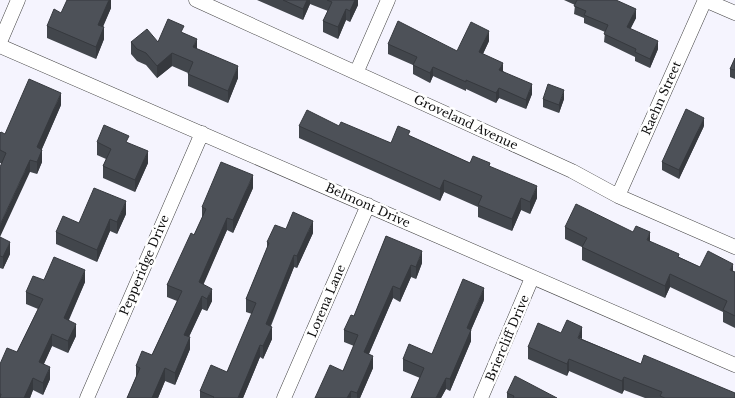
<svg xmlns="http://www.w3.org/2000/svg" width="735" height="398" font-family="'Libre Baskerville',serif">
<style>
.lines{fill:none;stroke-linecap:round;stroke-linejoin:round}
.street-casing{stroke:#434343;stroke-width:15}
.street{stroke:#fff;stroke-width:14}
.wall{fill:#42464c}
.shaded-wall{fill:#36393e}
.building{fill:#4d5158;stroke:#36393e}
.labels{text-anchor:middle;dominant-baseline:central;stroke-width:5;stroke-linejoin:round;paint-order:stroke}
.street-label{font-size:12px;fill:#101010;stroke:#fff}
</style>
<rect width="100%" height="100%" fill="#f5f4fe"/>
<g class="lines">
<g class="street-casing">
<path id="street" d="M196,0L572,171L618,196L735,247
M705,0L735,13
M0,42L18,0
M0,46L735,365
M357,71L388,0
M618,196L705,0
M87,398L202,133
M284,398L368,205
M481,398L532,278"/>
</g>
<use href="#street" class="street"/>
</g>
<path class="wall" d="M111,0V8L103,27L104,39L96,59L47,38V26L61,13Z
M257,0H358V5L350,22L346,20L338,39L323,32V21L328,11L310,4L303,20Z
M564,0H616L636,18L630,29L658,49L650,68L635,61V57L604,42L605,32L584,23V18L574,14L575,5Z
M184,33L197,49L238,78L228,103L188,86V73L172,66L157,78L146,65L137,61L131,54V42H158Z
M489,41L483,54L503,71L532,94L526,109L499,98L496,103L466,89V91L433,76L430,83L413,74V65L388,54V44L457,51Z
M735,58V79L730,77V69Z
M543,99H564L559,113L543,107Z
M61,105L42,149V162L37,174L0,163V133L5,134Z
M299,126H339L391,143L410,136L470,163L490,167L537,198L530,214L521,210L512,231L478,217V207L444,192L440,201L299,138Z
M704,126L679,179L662,170V162Z
M97,142L129,143L148,163L135,192L103,178V166L106,159L97,155Z
M253,188L233,233L227,230L203,284L212,301L207,311L202,309L189,337L190,349L175,385L165,381L158,398H127L136,377V366L152,355L177,301L167,297V285L194,235L202,218V207Z
M126,214L117,234L110,231L97,262L56,244V232L79,223Z
M565,227L650,242L679,257L700,267L735,272V328L723,322V312L670,287L665,298L582,260V247L565,239Z
M286,229L313,233L297,268L294,267L271,326L272,339L263,359L260,357L243,398H200V391L227,372L252,314L246,312V299L267,248V242Z
M386,236L422,263L416,279L411,277L400,302L393,298L369,354L373,368L360,398H315L343,371L354,346L344,342V330L354,316Z
M0,237L10,254L3,269L0,268Z
M44,280L85,282L69,320L76,336L68,353L52,346L44,364L50,379L43,395L33,390L30,398H0V364L17,352L38,309L26,304V292Z
M484,300L471,330V341L450,391L446,389L441,398H411L420,378L403,371V359L432,354Z
M561,333L582,339L641,364L735,398H645L624,390L622,394L569,371L567,376L528,359V347Z
M507,393L557,398H507Z"/>
<path class="shaded-wall" d="M109,0H111V8L98,37V25Z
M307,0H310V4L303,20V9Z
M355,0H358V5L350,22V11Z
M346,9V20L338,39V27Z
M636,9V18L627,36V27Z
M104,27V39L96,59V47Z
M489,31V41L479,62V52Z
M197,39V51L193,47Z
M658,41V49L650,68V59Z
M172,53V66L157,78V66Z
M503,63V72L499,70Z
M238,66V78L228,103V91Z
M433,67V76L430,83V73Z
M532,84V94L526,109V100Z
M499,88V98L496,103V93Z
M564,90V99L559,113V105Z
M61,93V105L37,160V147Z
M704,118V126L679,179V170Z
M42,150V162L37,174V162Z
M148,151V163L135,192V180Z
M30,160V172L0,237V225Z
M253,175V188L233,233V220Z
M444,180V192L440,201V189Z
M537,186V198L530,214V202Z
M521,198V210L512,231V219Z
M126,201V214L117,234V222Z
M227,218V230L199,295V282Z
M110,219V231L97,262V250Z
M313,221V233L297,268V256Z
M650,232V244L647,240Z
M10,242V254L3,269V257Z
M422,251V263L416,279V267Z
M294,255V267L266,336V324Z
M733,264V276L730,270Z
M411,265V277L400,302V289Z
M85,270V282L64,330V318Z
M670,274V287L665,298V286Z
M393,286V298L364,365V352Z
M484,288V300L471,330V341L450,391V379L467,328Z
M212,289V301L207,311V299Z
M202,296V309L184,347V335Z
M76,324V336L68,353V341Z
M272,327V339L263,359V346Z
M582,327V339L578,338Z
M52,334V346L39,374V362Z
M190,337V349L175,385V373Z
M260,345V357L243,398H238Z
M373,356V368L360,398H357V393Z
M569,359V371L567,376V364Z
M50,367V379L43,395V383Z
M165,368V381L158,398H152Z
M624,377V390L622,394V381Z
M33,378V390L30,398H24Z
M446,378V389L441,398H436Z
M351,391V398H347Z"/>
<path class="building" d="M67,0H109L98,25L104,27L96,47L47,26L54,9L61,13Z
M283,0H307L303,9Z
M327,0H355L350,11L346,9L338,27L323,21L332,2Z
M577,0H616L636,9L627,27L658,41L650,59L635,52L636,49L604,34L608,25L584,15L586,11L574,6Z
M168,19L184,26L181,32L197,39L193,47L238,66L228,91L188,74L193,62L172,53L157,66L146,53L137,49L131,42L147,29L158,42Z
M398,21L457,51L471,22L489,31L479,52L503,63L499,70L532,84L526,100L499,88L496,93L466,80V82L433,67L430,73L413,65L417,57L388,44Z
M735,58V70L730,69Z
M29,79L61,93L37,147L42,150L37,162L30,160L0,225V167L6,153L0,150V133L1,132L5,134Z
M548,84L564,90L559,105L543,99Z
M686,109L704,118L679,170L662,162Z
M307,110L339,126L341,122L391,143L398,126L410,131L408,135L470,163L473,156L490,163L489,166L537,186L530,202L521,198L512,219L478,205L482,196L444,180L440,189L299,126Z
M104,125L129,136L126,142L148,151L135,180L103,166L111,149L97,142Z
M221,162L253,175L233,220L227,218L199,282L212,289L207,299L202,296L184,335L190,337L175,373L165,368L152,398H127L140,368L136,366L142,351L152,355L182,291L167,285L191,233L194,235L206,209L202,207Z
M94,188L126,201L117,222L110,219L97,250L56,232L63,216L79,223Z
M576,204L633,232L636,226L650,232L647,240L679,254L678,257L700,267L708,251L733,264L730,270L735,272V316L723,310L727,301L670,274L665,286L582,247L587,238L565,227Z
M293,212L313,221L297,256L294,255L266,324L272,327L263,346L260,345L238,398H213L214,397L200,391L211,365L227,372L256,303L246,299L269,243L267,242L275,225L286,229Z
M386,236L422,251L416,267L411,265L400,289L393,286L364,352L373,356L357,393L351,391L347,398H315L330,365L343,371L358,335L344,330L351,315L354,316Z
M0,237L10,242L3,257L0,256Z
M54,257L85,270L64,318L76,324L68,341L52,334L39,362L50,367L43,383L33,378L24,398H0L1,394H0V364L7,348L17,352L43,299L26,292L33,276L44,280Z
M463,279L484,288L467,328L471,330L450,379L446,378L436,398H411L424,368L403,359L409,344L432,354Z
M567,320L582,327L578,338L641,364L644,355L735,393V398H665L660,396L662,392L624,377L622,381L569,359L567,364L528,347L538,323L561,333Z
M515,376L557,398H513L514,396L507,393Z"/>
<g class="labels">
<g class="street-label">
<text transform="translate(661 98) rotate(-66)">Raehn Street</text>
<text transform="translate(466 122) rotate(25)">Groveland Avenue</text>
<text transform="translate(368 205) rotate(24)">Belmont Drive</text>
<text transform="translate(144 265) rotate(-67)">Pepperidge Drive</text>
<text transform="translate(326 301) rotate(-67)">Lorena Lane</text>
<text transform="translate(507 338) rotate(-67)">Briercliff Drive</text>
</g>
</g>
</svg>
